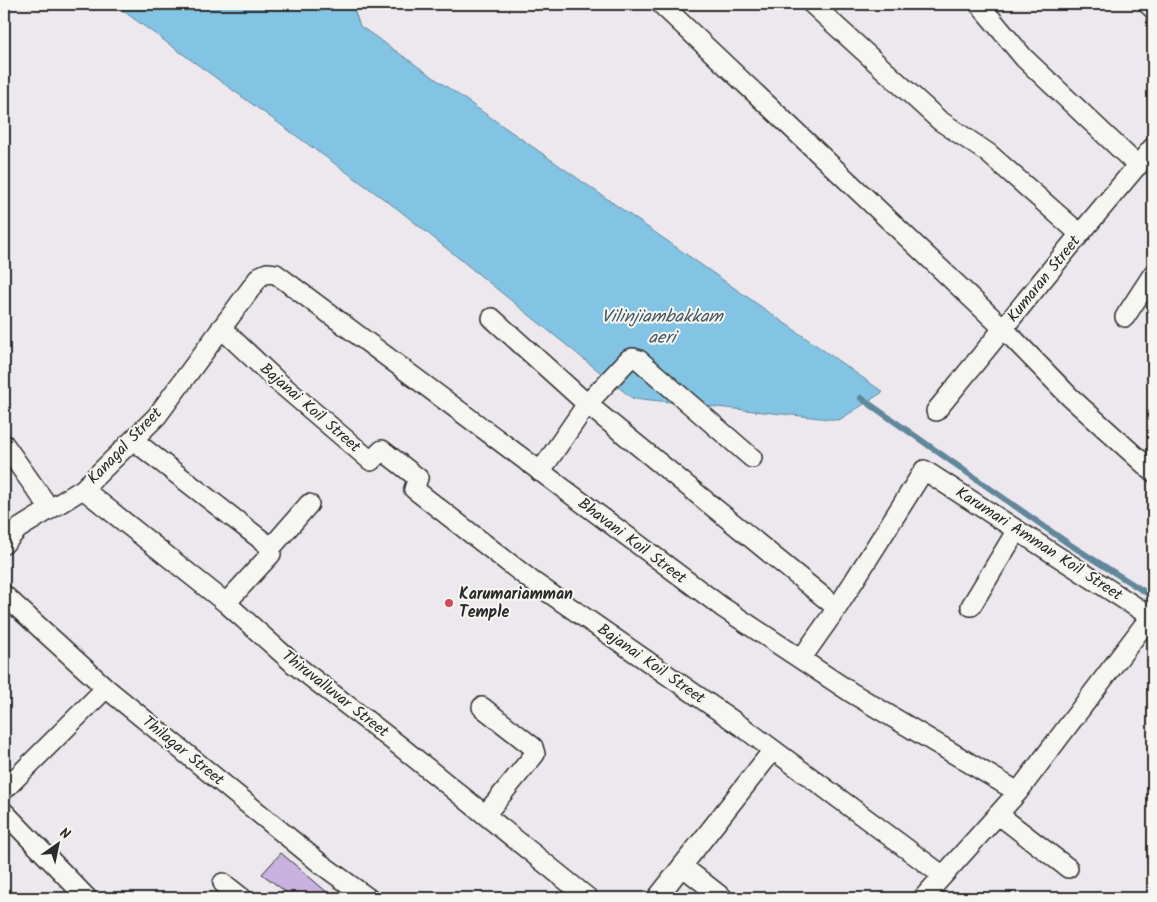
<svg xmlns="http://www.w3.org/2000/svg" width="1157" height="902" font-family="Kalam,sans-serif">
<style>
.water{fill:#83c4e4;stroke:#60879a}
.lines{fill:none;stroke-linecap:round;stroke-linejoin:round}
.stream{stroke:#60879a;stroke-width:6}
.building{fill:#c9b1e0;stroke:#2b2b2b}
.street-casing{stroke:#2b2b2b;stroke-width:22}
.street{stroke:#f6f6f2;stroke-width:19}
.poi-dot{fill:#d1495b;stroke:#f6f6f2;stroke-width:2}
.labels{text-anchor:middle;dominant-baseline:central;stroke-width:4;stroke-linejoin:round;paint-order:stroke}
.street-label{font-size:16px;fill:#2b2b2b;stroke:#f6f6f2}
.poi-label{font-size:16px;font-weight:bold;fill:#2b2b2b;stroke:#f6f6f2;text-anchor:start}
.water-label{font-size:18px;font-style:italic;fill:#455962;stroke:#f6f6f2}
</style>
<rect width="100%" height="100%" fill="#ede8ee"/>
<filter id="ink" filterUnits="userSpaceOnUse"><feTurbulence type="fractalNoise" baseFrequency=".02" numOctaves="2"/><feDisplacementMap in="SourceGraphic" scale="10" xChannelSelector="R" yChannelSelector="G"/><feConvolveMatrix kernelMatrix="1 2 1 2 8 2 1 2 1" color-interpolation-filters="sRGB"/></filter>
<g filter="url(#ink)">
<path class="water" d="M111,4H352L360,26L883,392L839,420L632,398L399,210L119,8Z"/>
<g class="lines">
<path class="stream" d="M861,398L1069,544L1153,597"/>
</g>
<path class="building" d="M281,853L334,898H294L262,874Z"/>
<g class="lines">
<g class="street-casing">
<path id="street" d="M661,4L1004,329L1070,397L1153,472
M812,4L939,120L988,153L1080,234
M979,4L1024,58L1138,166
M1148,4L1153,9
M1125,317L1153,274
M492,318L587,404L837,608
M221,328L275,379L371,461L382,450L418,478L414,489L532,581L748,731L942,875
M936,411L1080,234L1153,147
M133,440L268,545L271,554L226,603
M4,444L50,509
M540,472L587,404L629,359L633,358L639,360L752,458
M83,489L226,603L294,664L401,747L588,898
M4,544L18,529L83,489L157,416L260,276L267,273L276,274L722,607L852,693L1018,792
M270,549L309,504
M4,595L106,688L321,864L368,898
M971,606L1017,530
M801,659L837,608L924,470L1153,618
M482,707L533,747L535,754L485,815
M4,790L106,688
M4,812L87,898
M999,815L1068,868
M682,866L723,898
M223,883L242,898
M657,898L773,750
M923,898L1018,792L1153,613"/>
</g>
<use href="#street" class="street"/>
</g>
</g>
<circle class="poi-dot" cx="449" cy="603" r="5"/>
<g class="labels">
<g class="street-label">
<text transform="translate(1044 279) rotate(-51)">Kumaran Street</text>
<text transform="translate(310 408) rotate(41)">Bajanai Koil Street</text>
<text transform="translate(125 446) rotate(-46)">Kanagal Street</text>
<text transform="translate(632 541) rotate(37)">Bhavani Koil Street</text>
<text transform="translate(1039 544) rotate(33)">Karumari Amman Koil Street</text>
<text transform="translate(651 664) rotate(35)">Bajanai Koil Street</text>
<text transform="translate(335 694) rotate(38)">Thiruvalluvar Street</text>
<text transform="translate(183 751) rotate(39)">Thilagar Street</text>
</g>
<g class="poi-label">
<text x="459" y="594">Karumariamman<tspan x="459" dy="18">Temple</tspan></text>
</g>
<g class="water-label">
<text x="662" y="317">Vilinjiambakkam<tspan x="662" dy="21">aeri</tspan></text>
</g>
</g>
<rect width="1157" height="902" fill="none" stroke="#f6f6f2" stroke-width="20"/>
<rect x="10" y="10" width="1137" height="882" fill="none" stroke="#2b2b2b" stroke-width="2" filter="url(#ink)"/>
<g transform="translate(58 844) rotate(33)" stroke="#f6f6f2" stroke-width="4" paint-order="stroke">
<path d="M0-4L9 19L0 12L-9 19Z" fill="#2b2b2b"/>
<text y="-8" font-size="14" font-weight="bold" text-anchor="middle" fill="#2b2b2b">N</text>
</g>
</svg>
